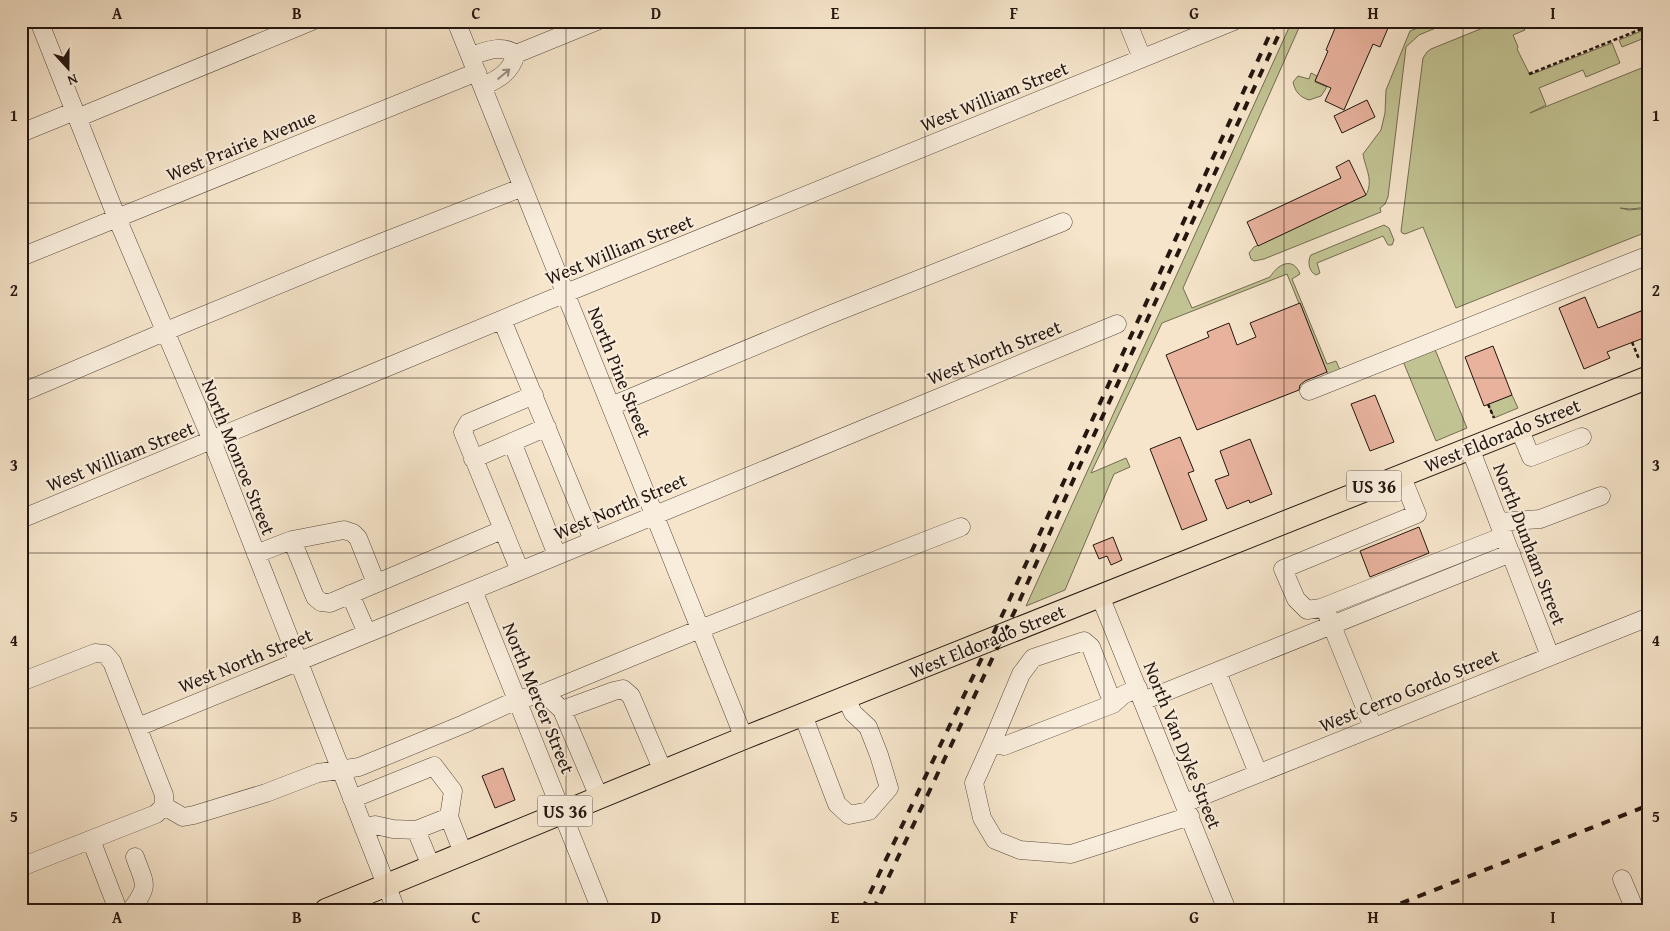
<svg xmlns="http://www.w3.org/2000/svg" width="1670" height="931" font-family="'Gentium Book Plus',serif">
<style>
.green{fill:#c2c393;stroke:#736c52}
.building{fill:#e8b29d;stroke:#241610}
.lines{fill:none;stroke-linecap:round;stroke-linejoin:round}
.minor-casing{stroke:#584a3f;stroke-width:19}
.major-casing{stroke:#241610;stroke-width:24}
.path{stroke:#241610;stroke-width:2.5;stroke-dasharray:4 2.5;stroke-linecap:butt}
.minor{stroke:#f9eedd;stroke-width:18}
.major{stroke:#f6e5cb;stroke-width:22}
.rail{stroke:#241610;stroke-width:4;stroke-dasharray:9 9;stroke-linecap:butt}
.oneway{stroke:#998d81}
.grid{fill:none;stroke:#241610;stroke-width:1;stroke-opacity:0.55}
.labels{text-anchor:middle;dominant-baseline:central;stroke-width:4;stroke-linejoin:round;paint-order:stroke}
.shield{fill:#f9eedd;stroke:#64574e;stroke-width:1}
.shield-label{font-size:18px;font-weight:bold;fill:#241610}
.street-label{font-size:19px;fill:#241610;stroke:#f9eedd}
.neatline{fill:none;stroke:#241610;stroke-width:2}
.grid-label{font-size:16px;text-anchor:middle;font-weight:bold;fill:#241610}
</style>
<rect width="100%" height="100%" fill="#f6e5cb"/>
<filter id="stains"><feTurbulence type="fractalNoise" baseFrequency=".004" numOctaves="4"/><feColorMatrix values="0 0 0 0 .2 0 0 0 0 .09 0 0 0 0 .02 0 0 0 .5 -.17"/></filter>
<radialGradient id="worn" r=".72"><stop offset=".6" stop-color="#630" stop-opacity="0"/><stop offset="1" stop-color="#630" stop-opacity=".3"/></radialGradient>
<path class="green" d="M1292,21H1302L1183,288L1192,308L1270,277C1278,264 1293,256 1300,274L1292,279L1327,364L1336,361L1341,372L1329,377L1287,274L1162,323L1091,473L1126,458L1130,467L1114,474L1065,590L1026,606Z
M1435,21L1450,22L1419,35L1406,47L1388,197L1385,204L1380,208L1381,212L1264,259L1254,261L1251,259L1249,253L1254,247L1366,195C1374,180 1365,168 1363,154L1381,130L1385,113L1386,90L1410,31Z
M1500,21H1517L1525,30L1513,35L1518,47L1517,49L1530,75L1612,43L1620,63L1586,77L1583,70L1539,88L1546,105L1530,113L1649,65V207L1630,209L1620,208L1629,210L1649,208V231L1456,308L1423,227L1405,234L1402,233L1401,231L1423,58L1427,52L1431,49Z
M1649,28V41L1642,39L1622,47L1619,40Z
M1311,73L1317,76L1315,82L1327,87L1321,96L1309,100C1300,97 1295,92 1293,82L1298,76L1309,79Z
M1384,225L1389,228L1394,240L1392,245H1388L1383,236L1317,263L1320,273L1316,275C1309,272 1307,261 1311,255Z
M1432,342L1467,428L1436,441L1400,354Z
M1512,395L1518,408L1494,418L1488,404Z"/>
<path class="building" d="M1338,21L1353,28L1356,21H1391L1380,47L1373,44L1344,110L1325,101L1331,88L1315,81L1328,51L1326,50Z
M1367,100L1375,117L1342,133L1334,116Z
M1349,160L1366,195L1258,246L1247,222L1341,178L1336,167Z
M1585,297L1598,328L1641,311L1649,331V336L1607,352L1610,358L1584,369L1559,308Z
M1300,303L1327,372L1305,381L1300,385L1299,390L1197,430L1166,355L1209,337L1207,332L1229,323L1237,345L1256,337L1250,323Z
M1493,346L1512,395L1484,406L1465,357Z
M1375,395L1394,442L1370,451L1351,404Z
M1180,437L1194,471L1188,473L1207,520L1182,530L1150,449Z
M1250,439L1272,494L1250,503L1249,500L1227,509L1215,480L1229,475L1220,451Z
M1419,527L1429,553L1370,577L1360,551Z
M1113,537L1122,560L1111,565L1107,556L1099,559L1093,545Z
M503,768L515,800L495,808L482,776Z"/>
<g class="lines">
<g class="minor-casing">
<path id="minor" d="M39,21L117,218L212,441L396,910
M456,21L744,738
M1127,21L1142,58
M516,54L597,21
M471,56C486,51 501,44 516,54
M483,86C499,79 511,72 516,54
M77,118L312,21
M21,133L75,111
M21,257L477,72
M502,320L593,540
M1309,391L1649,255
M21,393L183,324L365,249L523,187
M611,406L829,315L1063,222
M1519,428L1531,457L1582,437
M512,442L557,555
M1470,448L1550,656
M473,459L547,427
M1401,475L1417,514L1283,569L1296,599L1307,610L1321,608L1504,536
M21,519L566,293L1234,21
M1499,522L1540,519L1601,496
M292,540L344,530L353,533L358,538L376,583
M256,554L292,540L315,597L321,602L330,603L502,530
M520,571L463,432L468,423L534,395
M473,590L601,910
M350,594L367,633
M1100,596L1227,910
M1328,616L1373,727
M1217,672L1258,773
M21,682L95,653L105,654L112,662L164,795V806
M544,693L700,629L961,527
M1143,701L1511,553
M1113,704L1091,647L1084,641L1033,658L1021,674L992,743L1004,746L1113,704L1123,695L1138,688
M562,710L599,797
M803,715L837,804L849,815L869,811L889,788L879,755L868,727L853,713L846,698
M138,727L520,571L1117,324
M992,743L974,783L982,818L995,840L1020,850L1071,854L1190,816
M352,799L434,766L453,791L449,817
M1185,803L1649,617
M164,806L183,817L194,815L266,793L318,773L359,767L464,724L517,700L544,693L562,710L614,691L623,689L631,696L663,771
M364,829L375,825L393,829L416,830
M91,840L118,910
M431,866L416,830L449,817L463,853
M21,867L156,814L164,806
M1622,879L1635,910
M131,910C150,885 145,885 135,857"/>
</g>
<g class="major-casing">
<path id="major" d="M326,910L744,738L1649,377"/>
</g>
<path class="path" d="M1529,74L1649,26
M1632,342L1639,359
M1488,404L1494,418"/>
<use href="#minor" class="minor"/>
<use href="#major" class="major"/>
<path class="rail" d="M862,910L1007,605L1276,21
M873,910L1019,602L1076,474L1285,21
M1384,910L1649,805"/>
</g>
<defs><path id="oneway-shaft" d="M-6 0H5M1.5-3L5.5 0L1.5 3" fill="none" stroke-width="1.6" stroke-linecap="round" stroke-linejoin="round" transform="scale(1.25)"/></defs>
<use class="oneway" href="#oneway-shaft" transform="translate(504 74) rotate(-40)"/>
<path class="grid" d="M207,21V910M386,21V910M566,21V910M745,21V910M925,21V910M1104,21V910M1284,21V910M1463,21V910M21,203H1649M21,378H1649M21,553H1649M21,728H1649"/>
<g class="labels">
<g class="shield">
<rect x="1346.5" y="470.5" width="55" height="31" rx="4"/>
<rect x="537.5" y="795.5" width="55" height="31" rx="4"/>
</g>
<g class="shield-label">
<text x="1374" y="486">US 36</text>
<text x="565" y="811">US 36</text>
</g>
<g class="street-label">
<text transform="translate(994 96) rotate(-22)">West William Street</text>
<text transform="translate(241 145) rotate(-22)">West Prairie Avenue</text>
<text transform="translate(619 249) rotate(-22)">West William Street</text>
<text transform="translate(994 352) rotate(-22)">West North Street</text>
<text transform="translate(620 372) rotate(68)">North Pine Street</text>
<text transform="translate(1502 435) rotate(-22)">West Eldorado Street</text>
<text transform="translate(120 456) rotate(-22)">West William Street</text>
<text transform="translate(239 457) rotate(68)">North Monroe Street</text>
<text transform="translate(620 506) rotate(-23)">West North Street</text>
<text transform="translate(1530 544) rotate(69)">North Dunham Street</text>
<text transform="translate(987 641) rotate(-22)">West Eldorado Street</text>
<text transform="translate(245 660) rotate(-22)">West North Street</text>
<text transform="translate(1409 690) rotate(-22)">West Cerro Gordo Street</text>
<text transform="translate(539 698) rotate(68)">North Mercer Street</text>
<text transform="translate(1183 745) rotate(68)">North Van Dyke Street</text>
</g>
</g>
<rect width="1670" height="931" fill="none" stroke="#f6e5cb" stroke-width="55"/>
<g transform="translate(68 68) rotate(159)" stroke="#f9eedd" stroke-width="4" paint-order="stroke">
<path d="M0-4L9 19L0 12L-9 19Z" fill="#241610"/>
<text y="-8" font-size="14" font-weight="bold" text-anchor="middle" fill="#241610">N</text>
</g>
<rect x="28" y="28" width="1614" height="876" class="neatline"/>
<g class="grid-label">
<text x="117" y="19">A</text>
<text x="297" y="19">B</text>
<text x="476" y="19">C</text>
<text x="656" y="19">D</text>
<text x="835" y="19">E</text>
<text x="1014" y="19">F</text>
<text x="1194" y="19">G</text>
<text x="1373" y="19">H</text>
<text x="1553" y="19">I</text>
<text x="14" y="121">1</text>
<text x="1656" y="121">1</text>
<text x="14" y="296">2</text>
<text x="1656" y="296">2</text>
<text x="14" y="471">3</text>
<text x="1656" y="471">3</text>
<text x="14" y="646">4</text>
<text x="1656" y="646">4</text>
<text x="14" y="822">5</text>
<text x="1656" y="822">5</text>
<text x="117" y="923">A</text>
<text x="297" y="923">B</text>
<text x="476" y="923">C</text>
<text x="656" y="923">D</text>
<text x="835" y="923">E</text>
<text x="1014" y="923">F</text>
<text x="1194" y="923">G</text>
<text x="1373" y="923">H</text>
<text x="1553" y="923">I</text>
</g>
<rect width="100%" height="100%" filter="url(#stains)"/>
<rect width="100%" height="100%" fill="url(#worn)"/>
</svg>
